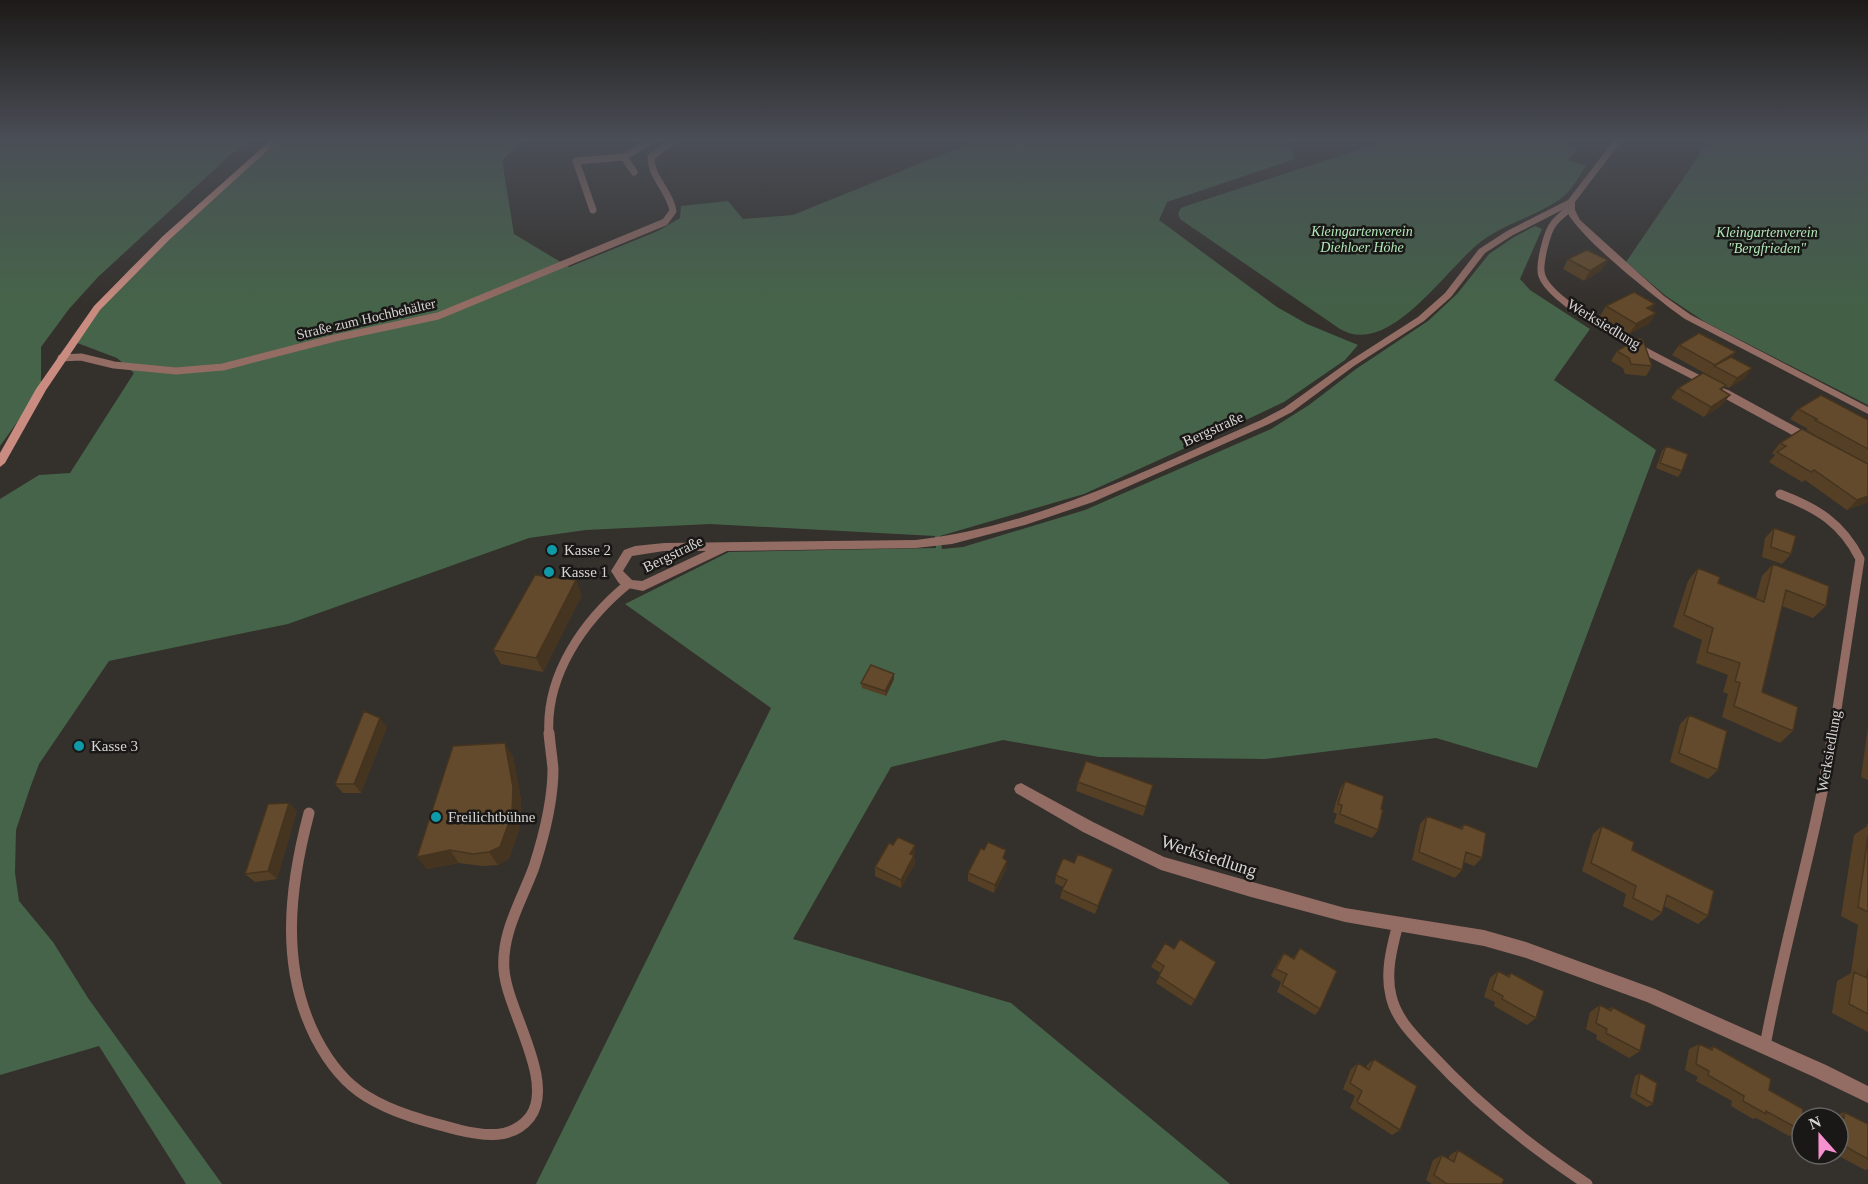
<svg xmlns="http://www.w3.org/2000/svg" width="1868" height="1184" font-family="'Times New Roman',serif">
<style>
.green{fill:#436047}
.forest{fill:#466449}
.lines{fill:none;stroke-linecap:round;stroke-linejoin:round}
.service-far2{stroke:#936c64;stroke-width:7}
.service-far1{stroke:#936c64;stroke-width:9}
.service{stroke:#936c64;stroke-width:11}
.minor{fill:#936c64;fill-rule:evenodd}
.secondary{fill:#ca8c80;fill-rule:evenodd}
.wall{fill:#554026}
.shaded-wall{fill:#45341f}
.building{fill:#634a2c;stroke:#45341f;stroke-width:1.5}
.culture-dot{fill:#0f9aa8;stroke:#1a1817;stroke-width:2}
.labels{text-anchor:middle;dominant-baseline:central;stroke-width:5;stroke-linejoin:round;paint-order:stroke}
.far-park-label{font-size:14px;font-style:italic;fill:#b2e8b8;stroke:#1a1817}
.far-street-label{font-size:14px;fill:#d7d5d2;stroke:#1a1817}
.street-label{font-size:15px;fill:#d7d5d2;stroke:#1a1817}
.poi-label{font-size:15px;fill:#d7d5d2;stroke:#1a1817;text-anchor:start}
.near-street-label{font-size:18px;fill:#d7d5d2;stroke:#1a1817}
</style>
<rect width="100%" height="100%" fill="#34302c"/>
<path class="green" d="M1390,139H1552L1578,148L1568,160L1586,166C1579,176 1573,189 1564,196C1540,215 1508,222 1483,240C1448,265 1390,359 1340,329L1180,219L1178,213L1181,208L1189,205Z
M1710,139H1868V405L1705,322L1666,296L1626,262Z"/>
<path class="forest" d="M0,139H252L228,157L98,277L69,309L41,347V389L0,446Z
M272,139H526L502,160L514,234L569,267L658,231L680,218L681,206L728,201L743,219L793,215L980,139H1287L1295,159L1167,202L1159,220L1277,307L1307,324L1358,345L1345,360L1284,402L1214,435L1084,494L940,536L942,549L963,547L1085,510L1271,429L1309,405L1356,369L1428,321L1457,294L1489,254L1514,237L1535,226L1542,229L1520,279L1530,290L1590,329L1554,380L1656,450L1537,768L1436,738L1265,759L1099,757L1003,740L891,767L793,939L1011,1003L1230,1184H536L771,708L625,604L729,552L936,548L935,536L710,524L586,530L529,538L288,624L109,661L39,764L30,788L16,830L15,873L19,901L53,942L88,998L222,1184H186L99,1046L0,1075V499L39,475L70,473L134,373L117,358L72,341L91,312L129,270Z"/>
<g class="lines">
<path class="service-far2" d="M624,157L634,172
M1570,207C1565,213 1559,217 1554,223C1547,231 1538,266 1542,276C1553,309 1674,365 1707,383
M593,210L576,161L624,157L654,139
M61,358L81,357L114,365L176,371L223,367L335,338L438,316L665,222L673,211C670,191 651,178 651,157L676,139
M1719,390L1729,395"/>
<path class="service-far1" d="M1726,394L1807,438
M1780,494C1817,508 1842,523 1860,559L1833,735
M549,735C545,675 584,620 628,584"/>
<path class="service" d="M309,813C289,888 280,967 316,1038C328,1061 343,1082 366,1096C393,1113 428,1122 459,1130C484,1136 512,1140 530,1117C556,1082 507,1010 504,970C501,933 522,900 534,867C544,836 553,801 553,769C552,757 550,745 549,733
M1398,924C1392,947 1385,972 1391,996C1396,1019 1414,1036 1429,1052C1476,1103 1529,1146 1587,1184
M1765,1046C1784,941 1816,839 1833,733"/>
<path class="minor" d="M1615,139H1623L1575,202V210L1580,220L1664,296L1691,315L1868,407V414L1685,319C1662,303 1570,231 1566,208L1513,235L1485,253L1451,297L1424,321L1354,366L1292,412L1269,424L1093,502L1025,525L952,544L916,548L727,551L643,591L623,587L618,582L611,571L624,550L635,546L664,543L916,540C1038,526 1150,468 1261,420L1284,408L1348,362L1418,317L1445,293L1479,249L1507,231L1568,200ZM664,551H706L642,581L632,580L623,571L632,556Z
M1021,783L1093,822L1164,857L1345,908L1484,930L1526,942L1655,989L1826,1065L1868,1086V1103L1814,1077L1647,1002L1526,958L1484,946L1345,922L1251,897L1161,870L1083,832L1016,793L1014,789L1016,785Z"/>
<path class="secondary" d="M272,139H280L169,240L100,310L46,390L5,463L0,467V453L36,389L94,306L163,236Z"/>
</g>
<path class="wall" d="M1568,259L1602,270L1584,281L1563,269Z
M1655,304L1651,311L1656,313L1650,323L1629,334L1600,316L1606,306Z
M1679,345L1736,352L1732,357L1745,378L1729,388L1725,386L1722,391L1730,395L1722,405L1704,417L1671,398L1678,388L1708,376L1709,374L1708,375L1672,355Z
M1617,351L1652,366L1646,376L1625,374L1623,368L1611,361Z
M1798,409L1868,420V464L1806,430L1808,429L1790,419Z
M1780,443L1868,464V502L1847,510L1805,480L1802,482L1769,462L1775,455L1772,453Z
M1666,446L1682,471L1678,477L1656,468L1662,451Z
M1774,528L1791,554L1782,564L1762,557L1765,538Z
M1773,564L1826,606L1813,618L1782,606L1762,692L1793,731L1780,743L1722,717L1728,694L1723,692L1728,675L1696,663L1702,640L1673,627L1688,581L1698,568L1718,583L1756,598L1762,576Z
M582,595L543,672L501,664L493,650Z
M894,674V679L886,696L862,688L861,683Z
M1689,715L1718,770L1708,779L1670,762L1680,724Z
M387,727L361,793H343L335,784Z
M1868,727V780L1861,777Z
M513,756L521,800L520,827L509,859L498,865L482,866L459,863L427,869L417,857Z
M1345,781L1381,809L1378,830L1372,838L1334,823L1337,814L1333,812L1340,789Z
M1078,782L1153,785L1143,816L1076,791Z
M297,811L277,879L255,882L245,874Z
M1427,816L1460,828L1464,824L1482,858L1474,866L1464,862L1462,870L1455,878L1412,860L1420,824Z
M1867,824H1868V1032L1832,1013L1837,981L1851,973L1858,925L1841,916L1854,835L1867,826Z
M1602,826L1632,850L1708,916L1698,924L1664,906L1662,913L1652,921L1623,906L1626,894L1582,871L1593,834Z
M984,850L1007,861L1006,869L994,893L968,881V873Z
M915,853L914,855L915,864L901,888L875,876V867Z
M1074,863L1110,877L1095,914L1060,898L1063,887L1055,883L1056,875Z
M1300,948L1320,1009L1315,1015L1277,992L1281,982L1271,976L1279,960L1284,953L1293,958Z
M1174,949L1216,962L1191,1006L1156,983L1161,973L1151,967L1155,960Z
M1498,971L1507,976L1511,973L1536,1018L1527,1025L1494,1006L1495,1002L1484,997L1490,978Z
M1600,1005L1608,1009L1612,1007L1640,1051L1629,1058L1596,1039L1597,1035L1586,1029L1590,1012Z
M1699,1044L1709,1049L1713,1046L1769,1090L1802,1131L1789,1136L1756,1118L1753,1119L1731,1106L1732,1101L1696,1081L1698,1077L1685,1070L1689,1049Z
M1374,1059L1400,1130L1392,1135L1350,1108L1355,1096L1343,1089L1351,1069L1358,1063L1366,1068L1367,1065Z
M1640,1073L1653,1104L1647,1107L1630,1097L1635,1076Z
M1831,1111L1837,1115L1844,1112L1868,1124V1169L1865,1170L1835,1154H1838V1118H1816V1117Z
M1458,1150L1502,1184H1432L1426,1180L1433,1160L1442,1155L1448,1159L1450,1155Z"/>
<path class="shaded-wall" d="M1608,260L1602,270L1584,281L1590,271Z
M1655,304L1649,314L1647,308Z
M1656,313L1650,323L1629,334L1636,324Z
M1736,352L1728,362L1714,366L1708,375L1715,365Z
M1752,368L1745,378L1729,388L1737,378Z
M1730,395L1722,405L1704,417L1711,407Z
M1868,496V502L1847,510L1857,500Z
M576,580L582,595L543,672L536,658Z
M894,674V679L886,696L885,691Z
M380,718L387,727L361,793L354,784Z
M505,743L513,756L521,800L520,827L509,859L498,865L489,852Z
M289,803L297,811L277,879L268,871Z
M915,845V853L911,862L910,854Z
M450,850L459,863L427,869L417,857Z
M914,855L915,864L901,888V880Z
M1007,861L1006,869L994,893L995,885Z"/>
<path class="building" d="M1587,250L1608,260L1590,271L1568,259Z
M1634,292L1655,304L1647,308L1656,313L1636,324L1606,306Z
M1699,333L1736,352L1715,365L1679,345Z
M1639,338L1643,340L1652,366L1631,364L1629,358L1617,351Z
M1731,357L1752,368L1737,378L1714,366Z
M1703,373L1726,385L1720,389L1730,395L1711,407L1678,388Z
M1821,395L1868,420V449L1815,420L1817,419L1798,409Z
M1802,429L1868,464V496L1857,500L1814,470L1811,472L1777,452L1786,446L1780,443Z
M1666,446L1688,454L1682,471L1660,463Z
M1774,528L1796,536L1791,554L1771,547Z
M1773,564L1829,586L1826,606L1786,590L1762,692L1798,707L1793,731L1734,706L1740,683L1735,681L1740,663L1707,652L1713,628L1684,615L1698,568L1720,577L1718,583L1764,602Z
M535,575L576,580L536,658L493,650Z
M871,665L894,674L885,691L861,683Z
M364,711L380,718L354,784H335Z
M1689,715L1727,731L1718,770L1679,753Z
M505,743L513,787L512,814L500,847L489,852L473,854L450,850L417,857L453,746Z
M1086,761L1153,785L1146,807L1078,782Z
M1345,781L1384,796L1381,809L1383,810L1378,830L1340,814L1342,805L1338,804Z
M289,803L268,871L245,874L268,804Z
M1427,816L1462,829L1464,824L1486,833L1482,858L1466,852L1462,870L1419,852Z
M1602,826L1634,842L1632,850L1714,891L1708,916L1667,895L1662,913L1633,898L1636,886L1591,863Z
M1868,836V912L1858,907Z
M898,837L915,845L910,854L914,855L901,880L875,867L889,843L893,845Z
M988,842L1006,850L1003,858L1007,861L995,885L968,873L981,848L984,850Z
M1078,854L1113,869L1098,906L1062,890L1067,880L1056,875L1063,858L1074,863Z
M1180,939L1216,962L1195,1000L1159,976L1164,966L1155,960L1165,943L1174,949Z
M1300,948L1337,971L1320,1009L1282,985L1287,974L1276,969L1284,953L1294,959Z
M1868,969V1014L1849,1004L1854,972L1867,978Z
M1498,971L1509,977L1511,973L1544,991L1536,1018L1502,999L1503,996L1492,990Z
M1600,1005L1611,1011L1612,1007L1646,1025L1640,1051L1606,1033L1607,1029L1596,1023Z
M1699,1044L1712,1050L1713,1046L1771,1079L1769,1090L1803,1109L1802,1131L1766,1111V1114L1743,1101L1744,1096L1708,1075L1709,1071L1696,1064Z
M1374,1059L1417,1086L1400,1130L1357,1102L1362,1091L1350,1083L1358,1063L1369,1070Z
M1640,1073L1657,1083L1653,1104L1636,1094Z
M1831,1111L1844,1118V1112L1868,1124V1159L1841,1144L1842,1140L1838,1138V1118H1830Z
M1458,1150L1504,1179L1502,1184H1447L1434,1175L1442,1155L1454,1162Z"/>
<linearGradient id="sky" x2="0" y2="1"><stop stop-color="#1d1a18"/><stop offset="0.46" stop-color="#4a4e56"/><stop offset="1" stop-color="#4a4e56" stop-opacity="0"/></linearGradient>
<rect width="1868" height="304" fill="url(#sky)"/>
<g class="culture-dot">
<circle cx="552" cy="550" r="6"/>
<circle cx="549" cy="572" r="6"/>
<circle cx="79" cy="746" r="6"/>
<circle cx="436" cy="817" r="6"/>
</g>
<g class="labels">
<g class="far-park-label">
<text x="1362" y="231">Kleingartenverein<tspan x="1362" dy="16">Diehloer Höhe</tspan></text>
<text x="1767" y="232">Kleingartenverein<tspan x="1767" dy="16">"Bergfrieden"</tspan></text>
</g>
<g class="far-street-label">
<text transform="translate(366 319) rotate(-13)">Straße zum Hochbehälter</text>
</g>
<g class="street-label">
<text transform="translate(1604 324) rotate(31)">Werksiedlung</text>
<text transform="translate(1213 429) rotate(-24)">Bergstraße</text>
<text transform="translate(673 554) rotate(-26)">Bergstraße</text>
<text transform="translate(1829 751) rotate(-80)">Werksiedlung</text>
</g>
<g class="poi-label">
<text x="564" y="550">Kasse 2</text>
<text x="561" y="572">Kasse 1</text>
<text x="91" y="746">Kasse 3</text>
<text x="448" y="817">Freilichtbühne</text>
</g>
<g class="near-street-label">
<text transform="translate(1209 856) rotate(18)">Werksiedlung</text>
</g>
</g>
<g transform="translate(1820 1136) rotate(339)"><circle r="28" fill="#1a1817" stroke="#666462" stroke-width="1.5"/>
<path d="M0-4.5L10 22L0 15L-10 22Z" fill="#f690cf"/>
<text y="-9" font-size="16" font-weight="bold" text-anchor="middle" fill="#d7d5d2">N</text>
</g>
</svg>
